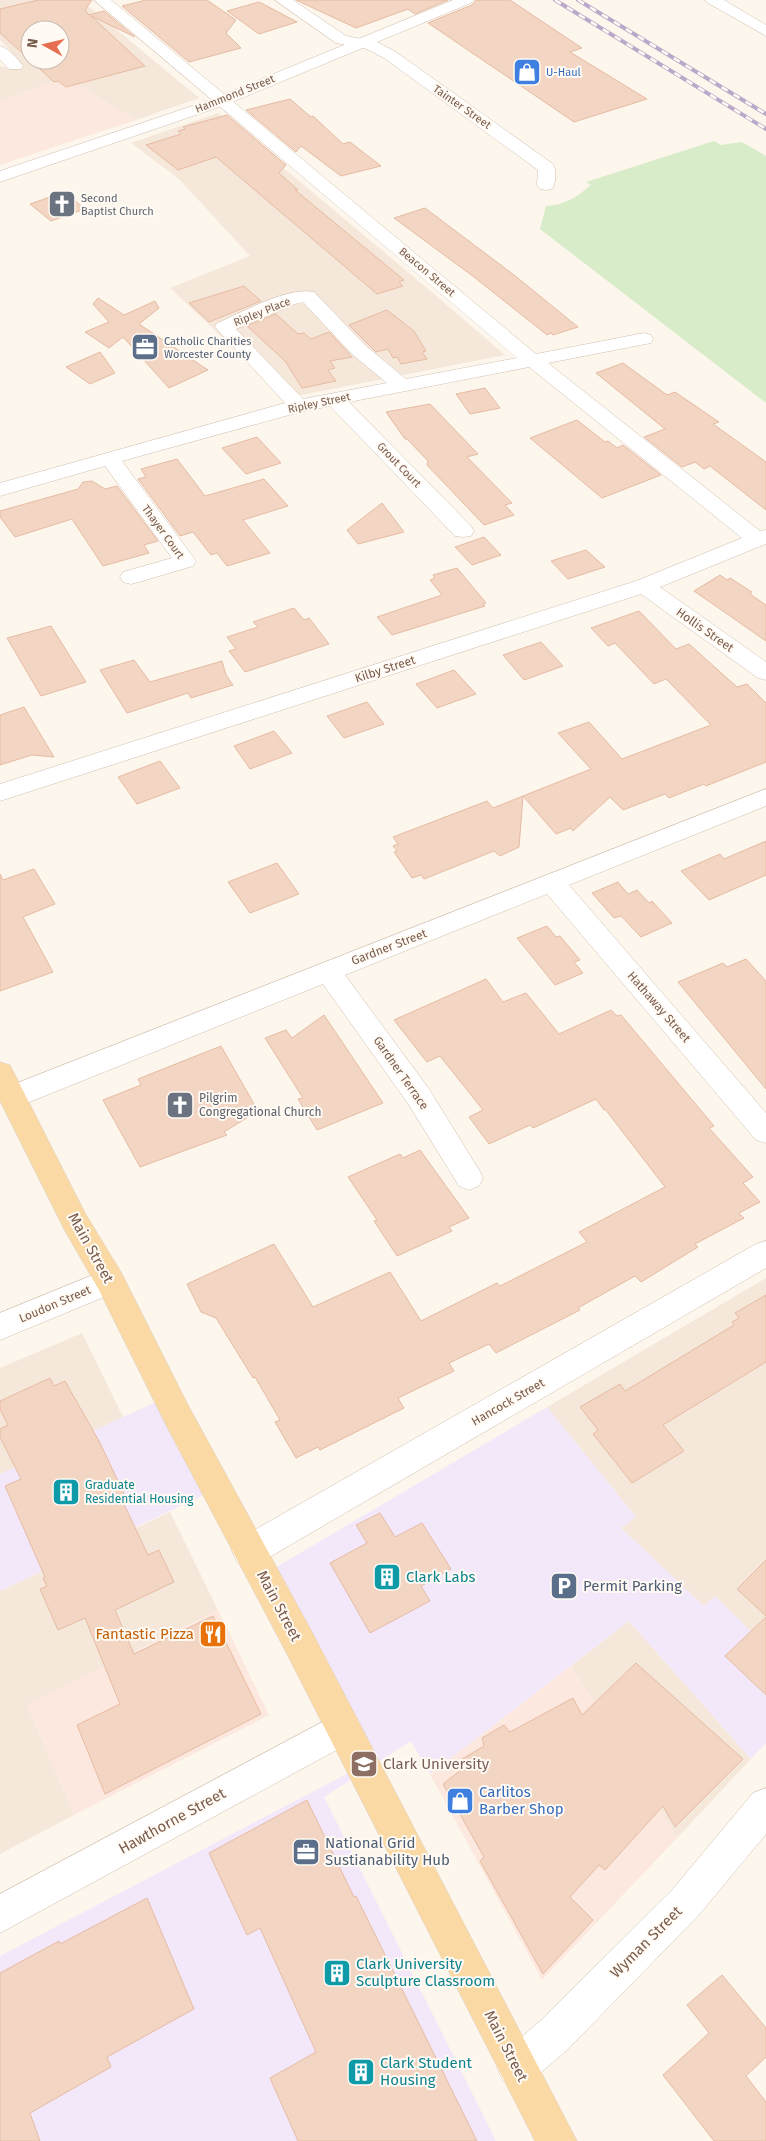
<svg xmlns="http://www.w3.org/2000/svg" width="766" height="2141" font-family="'Fira Sans',sans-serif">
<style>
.residential{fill:#f5e8da;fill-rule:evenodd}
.commercial{fill:#fde8e0}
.education{fill:#f3e8fa}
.green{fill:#d8ecc9}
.building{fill:#f3d5c3;stroke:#e6bba3}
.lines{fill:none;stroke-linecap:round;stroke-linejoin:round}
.minor-casing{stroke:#d1beb0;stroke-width:1}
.tertiary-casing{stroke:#d1beb0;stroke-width:1}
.primary-casing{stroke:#dad1cd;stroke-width:1}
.minor{fill:#fff;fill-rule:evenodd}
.tertiary{fill:#fff;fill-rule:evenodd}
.primary{fill:#fbd9a5;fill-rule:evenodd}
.rail-casing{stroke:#b9a8c9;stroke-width:4}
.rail{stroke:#fffaf3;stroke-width:2.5;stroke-dasharray:7;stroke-linecap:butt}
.labels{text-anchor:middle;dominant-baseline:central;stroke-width:4;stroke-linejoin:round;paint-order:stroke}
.far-shop-label{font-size:11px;fill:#366cbe;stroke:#fffaf3;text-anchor:start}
.far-street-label{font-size:11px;fill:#7a5c4d;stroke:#fffaf3}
.far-worship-label{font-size:11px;fill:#5b616d;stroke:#fffaf3;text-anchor:start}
.far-service-label{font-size:11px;fill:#4e5e75;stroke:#fffaf3;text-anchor:start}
.street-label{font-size:12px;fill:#7a5c4d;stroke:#fffaf3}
.worship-label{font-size:12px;fill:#5b616d;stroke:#fffaf3;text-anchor:start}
.culture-label{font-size:12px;fill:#0d838f;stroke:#fffaf3;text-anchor:start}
.near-street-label{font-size:15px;fill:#7a5c4d;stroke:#fffaf3}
.near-culture-label{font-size:15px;fill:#0d838f;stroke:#fffaf3;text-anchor:start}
.near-service-label{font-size:15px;fill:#4e5e75;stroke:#fffaf3;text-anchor:start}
.near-food-label{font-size:15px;fill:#c56008;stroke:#fffaf3;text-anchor:end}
.near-education-label{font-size:15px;fill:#785e54;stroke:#fffaf3;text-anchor:start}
.near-shop-label{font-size:15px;fill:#366cbe;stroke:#fffaf3;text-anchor:start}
</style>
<rect width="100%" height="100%" fill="#fdf6ec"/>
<path class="residential" d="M0,0H81L199,98L136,120L64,77L0,102V66L13,68L21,63L0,40ZM30,30H60V60H30Z
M218,113L434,294L505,355L286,398L170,288L250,256L179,179L131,143Z
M766,1278V1646L714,1597L704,1606L620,1528L636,1517L547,1407Z
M82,1333L123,1417L0,1474V1368Z
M170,1512L218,1610L27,1705L74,1815L0,1854V1591Z
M629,1621L751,1759L677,1838L571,1666Z"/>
<path class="commercial" d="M64,77L136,120L0,165V102Z
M218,1610L269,1715L74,1815L27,1705Z
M571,1666L677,1838L542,1980L430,1774Z"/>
<path class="education" d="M171,1395L268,1572L547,1407L636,1517L621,1528L704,1606L715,1596L766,1646V1743L751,1759L629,1621L430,1774L411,1741L324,1797L496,2141H0V1956L356,1769L210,1492L0,1591V1474Z"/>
<path class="green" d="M714,141L721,145L742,142L766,156V403L540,229L546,206C565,205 577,197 591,185L586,182Z"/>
<path class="building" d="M38,0H92L85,10L89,15L104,11L135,37L91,16L145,66L66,87L58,81L54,82L30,60H60V30H30V60L0,33V9Z
M146,0H207L236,20L226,33L241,48L189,62L122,6Z
M296,0H448L415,14L408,9L356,28Z
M476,0H510L582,48L570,52L647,99L574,122L428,23L472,5Z
M259,2L265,5L297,22L259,34L227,11Z
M290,99L311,117L313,116L343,144L350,142L381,166L341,176L301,146L296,152L246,110Z
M227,115L286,165L279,173L298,190H295L404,280L399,282L403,286L377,294L216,157L178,170L146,145L181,134L178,131L185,129L183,127Z
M64,192L85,209L51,221L30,204Z
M425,208L514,275L578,327L553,335L551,333L547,335L474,277L394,218Z
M244,286L261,301L209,322L189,303Z
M98,298L124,315L155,301L159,308L139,324L208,370L169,388L123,337L109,348L85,332L109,322L93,304Z
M387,310L414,331L426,351L422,352L427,359L401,364L397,357L393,358L388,349L376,352L349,325Z
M276,314L298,334L304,333L311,339L329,332L352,357L330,361L335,368L328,370L336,381L302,388L285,361L247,326Z
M100,352L115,373L90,384L66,367Z
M623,363L667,395L675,392L719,422L713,424L766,462V510L710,466L704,469L695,462L682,467L644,437L665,429L596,373Z
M485,388L500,408L470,414L456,394Z
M430,404L478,454L467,457L512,503L505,505L514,515L484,525L427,465L428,461L407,439H405L386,412Z
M577,420L605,442L608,441L617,448L623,445L661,475L602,498L530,438Z
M257,437L281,463L246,474L222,448Z
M177,459L205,496L264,479L288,506L243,520L270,553L227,566L217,553L211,555L193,532L180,536L138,479L146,477L141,469Z
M92,481L105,489L117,486L158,541L144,545L149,553L103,566L72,519L15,537L0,517V511L78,489L83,482Z
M382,503L404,532L358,544L347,530Z
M484,537L501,555L472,565L455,547Z
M586,550L605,567L568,579L551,561Z
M457,568L486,603L483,604L485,606L392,635L377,617L442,595L430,580L435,578L433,575Z
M720,575L727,580L730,578L752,592L750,594L766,605V641L694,591Z
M294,608L304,620L309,618L329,644L245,672L229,651L236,649L227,637L258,627L253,622Z
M639,611L676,649L689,644L737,687L747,684L766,703V762L706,786L704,784L669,798L665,794L623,810L610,797L573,831L571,828L556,834L523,796L591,769L558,733L589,722L622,759L711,725L666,679L654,684L615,643L608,646L591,628Z
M51,626L86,682L41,696L7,638Z
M541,642L563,666L524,680L503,655Z
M134,660L150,682L222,661L226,675L233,685L191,698L188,693L127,713L100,670Z
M454,670L476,694L437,708L416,684Z
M367,702L384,724L344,738L327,716Z
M24,707L54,757L32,755L0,765V715Z
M274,731L292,753L250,769L234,746Z
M160,761L180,788L137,804L118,777Z
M523,796L519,847L500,856L494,851L424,879L421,875L412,878L394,852L397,851L393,846L398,844L393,837L487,801L493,808Z
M766,841V875L709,900L681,871L720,854L724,859Z
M277,863L299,894L250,913L228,882Z
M34,869L55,904L23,917L53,972L0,991V874L3,880Z
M618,882L628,894L637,890L649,903L652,901L672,923L641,937L621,916L614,918L592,893Z
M547,926L556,937L560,936L580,960L574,962L583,973L555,985L517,938Z
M746,959L766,981V1089L678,982L723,963L727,967Z
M486,979L503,1002L526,993L559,1034L611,1010L617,1016L621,1015L714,1126L709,1128L753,1177L743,1183L760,1202L739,1213L744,1218L695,1244L698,1247L641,1282L635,1276L578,1308L580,1310L496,1353L489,1344L449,1363L454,1371L398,1398L404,1408L320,1450L318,1447L296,1458L275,1422L280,1420L255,1377L253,1378L216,1318L201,1312L187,1284L274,1244L313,1307L390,1272L421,1321L497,1283L500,1286L587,1242L579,1232L665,1187L605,1109L604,1110L596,1099L533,1128L530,1125L489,1144L469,1117L483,1110L440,1056L427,1062L394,1020Z
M324,1015L383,1103L317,1130L298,1099L303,1098L265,1038L286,1030L292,1038Z
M221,1046L258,1111L224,1132L227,1135L140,1167L103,1100L141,1085L138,1079Z
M420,1150L469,1218L449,1227L452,1231L397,1256L374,1221L377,1220L348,1177L400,1154L403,1158Z
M766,1295V1362L663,1425L684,1451L632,1483L593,1434L598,1430L580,1407L620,1384L625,1391L734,1325L732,1322L739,1318L735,1313Z
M50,1378L54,1386L65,1381L100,1443L126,1498L122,1500L148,1555L159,1550L174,1582L115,1610L134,1654L213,1616L261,1714L105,1794L77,1725L120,1704L85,1618L58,1630L40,1589L47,1586L43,1578L45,1577L5,1486L21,1479L0,1437V1429L8,1425L0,1409V1401Z
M380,1513L395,1537L422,1523L451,1569L421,1586L430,1601L370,1633L330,1563L367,1543L356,1525Z
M766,1560V1616L737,1589Z
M766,1617V1695L725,1656Z
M636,1663L743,1759L675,1827L663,1806L605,1870L599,1865L570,1897L593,1920L543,1974L480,1861L484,1857L443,1784L461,1770L457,1762L484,1746L482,1738L504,1725L510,1732L573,1698L582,1715Z
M307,1800L354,1897L356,1896L477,2141H298L270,2078L316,2052L260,1928L247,1935L209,1853Z
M147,1898L194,2009L107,2057L111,2067L30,2113L40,2141H0V1973L59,1941L60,1944Z
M722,1975L766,2028V2057L746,2076L766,2102V2141H714L663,2075L709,2033L687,2005Z"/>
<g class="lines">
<g class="minor-casing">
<path id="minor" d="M94,0H111L536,354L644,333L651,335L653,339L651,343L548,363L760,531L766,530V544L660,587L766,662V680L758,678L641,594L0,801V784L636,581L742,538L529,367L349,402L471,526L474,531L471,536L463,537L455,536L330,406L300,412L122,461L196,561L193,566L139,582L131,584L123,582L120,577L123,572L172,558L105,466L0,496V483L285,403L215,327L217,323C241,313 288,286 314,292L366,346L406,379L517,358ZM303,302L352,354L387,383L303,399L236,329L295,304Z
M275,0H293L346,36L377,42L396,52L553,164C557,170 556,183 552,189L546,190L540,189L537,185L538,170L384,58L367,49L336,43Z
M0,46C9,49 17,58 23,66L21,69H9L0,60Z
M766,789V806L569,885L766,1113V1143L756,1140L547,894L345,975L429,1089L479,1170L483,1178L479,1186L469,1190L459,1186L409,1105L323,984L22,1105L12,1108L2,1105L0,1093L2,1089Z
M766,1241V1268L261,1562L249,1566L237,1562L232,1551L237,1540L756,1244Z
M110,1268L121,1272L125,1281L121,1290L0,1340V1313Z
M343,1711L355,1716L361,1728L355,1740L0,1933V1894Z
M766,1788V1834L698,1916L567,2050L531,2081L517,2087L503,2081L497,2067L503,2053L539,2022L672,1890L753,1793Z"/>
</g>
<g class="tertiary-casing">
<path id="tertiary" d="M453,0H474L471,3L225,105L0,182V171L213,99Z
M705,0H724L766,25V36L708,3Z"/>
</g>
<g class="primary-casing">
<path id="primary" d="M0,1062L10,1065L85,1213L121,1272L188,1405L312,1632L577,2141H535L288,1656L166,1425L99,1290L65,1231L0,1101Z"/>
</g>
<use href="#minor" class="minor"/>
<use href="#tertiary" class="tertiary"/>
<use href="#primary" class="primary"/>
<g class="rail-casing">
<path id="rail" d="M555,0L766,129
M578,0L766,114"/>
</g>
<use href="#rail" class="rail"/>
</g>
<defs>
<g id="shop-square" transform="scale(1.4375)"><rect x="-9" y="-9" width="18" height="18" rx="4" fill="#3f7fe0" stroke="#fffaf3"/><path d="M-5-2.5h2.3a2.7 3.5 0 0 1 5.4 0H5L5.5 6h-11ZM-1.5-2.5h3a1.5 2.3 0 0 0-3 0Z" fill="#fff"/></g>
<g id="church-square" transform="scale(1.4375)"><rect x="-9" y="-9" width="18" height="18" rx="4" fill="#6b7280" stroke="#fffaf3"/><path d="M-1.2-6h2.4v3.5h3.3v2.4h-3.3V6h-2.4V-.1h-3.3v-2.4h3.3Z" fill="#fff"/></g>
<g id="office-square" transform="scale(1.4375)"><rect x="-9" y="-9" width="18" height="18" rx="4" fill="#5c6f8a" stroke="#fffaf3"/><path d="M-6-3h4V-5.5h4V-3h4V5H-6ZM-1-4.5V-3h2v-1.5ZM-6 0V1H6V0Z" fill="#fff"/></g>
<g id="building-square" transform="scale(1.4375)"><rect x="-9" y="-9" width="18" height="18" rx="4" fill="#0f9aa8" stroke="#fffaf3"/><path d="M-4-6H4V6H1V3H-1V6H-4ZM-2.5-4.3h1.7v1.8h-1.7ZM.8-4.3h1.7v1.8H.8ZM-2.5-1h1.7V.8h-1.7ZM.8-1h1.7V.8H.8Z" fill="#fff"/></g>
<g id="parking-square" transform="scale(1.4375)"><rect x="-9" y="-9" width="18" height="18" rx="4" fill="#5c6f8a" stroke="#fffaf3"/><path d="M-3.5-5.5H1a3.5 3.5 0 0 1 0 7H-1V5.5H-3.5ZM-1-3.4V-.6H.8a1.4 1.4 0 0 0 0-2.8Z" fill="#fff"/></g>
<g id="restaurant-square" transform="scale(1.4375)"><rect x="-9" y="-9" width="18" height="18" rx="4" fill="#e8710a" stroke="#fffaf3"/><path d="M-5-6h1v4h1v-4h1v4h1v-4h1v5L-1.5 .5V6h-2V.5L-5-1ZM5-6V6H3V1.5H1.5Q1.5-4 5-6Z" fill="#fff"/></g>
<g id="university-square" transform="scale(1.4375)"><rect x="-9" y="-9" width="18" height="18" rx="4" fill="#8d6e63" stroke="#fffaf3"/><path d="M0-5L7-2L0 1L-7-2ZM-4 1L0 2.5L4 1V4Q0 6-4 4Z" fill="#fff"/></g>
</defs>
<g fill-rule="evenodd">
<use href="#shop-square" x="527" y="72"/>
<use href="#church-square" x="62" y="204"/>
<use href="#office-square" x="145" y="347"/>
<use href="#church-square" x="180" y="1105"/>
<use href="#building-square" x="66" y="1492"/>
<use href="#building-square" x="387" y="1577"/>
<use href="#parking-square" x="564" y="1586"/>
<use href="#restaurant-square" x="213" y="1634"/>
<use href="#university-square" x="364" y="1764"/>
<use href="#shop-square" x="460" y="1801"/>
<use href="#office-square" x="306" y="1852"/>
<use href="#building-square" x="337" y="1973"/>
<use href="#building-square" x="361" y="2072"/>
</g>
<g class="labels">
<g class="far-shop-label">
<text x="546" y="72">U-Haul</text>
</g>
<g class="far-street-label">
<text transform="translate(235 94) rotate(-22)">Hammond Street</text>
<text transform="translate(462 107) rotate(35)">Tainter Street</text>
<text transform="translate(427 272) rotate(40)">Beacon Street</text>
<text transform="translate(262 312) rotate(-22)">Ripley Place</text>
<text transform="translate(319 403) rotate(-12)">Ripley Street</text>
<text transform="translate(399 465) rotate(46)">Grout Court</text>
<text transform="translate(163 532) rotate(54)">Thayer Court</text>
</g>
<g class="far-worship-label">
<text x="81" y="198">Second<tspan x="81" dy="13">Baptist Church</tspan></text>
</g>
<g class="far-service-label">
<text x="164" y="341">Catholic Charities<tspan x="164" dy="13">Worcester County</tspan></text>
</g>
<g class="street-label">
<text transform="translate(705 630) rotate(35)">Hollis Street</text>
<text transform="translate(385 669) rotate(-18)">Kilby Street</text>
<text transform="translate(389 947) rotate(-21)">Gardner Street</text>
<text transform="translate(659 1007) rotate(49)">Hathaway Street</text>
<text transform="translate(401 1073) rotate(55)">Gardner Terrace</text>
<text transform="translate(55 1304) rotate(-23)">Loudon Street</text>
<text transform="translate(508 1402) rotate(-30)">Hancock Street</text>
</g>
<g class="worship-label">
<text x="199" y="1098">Pilgrim<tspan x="199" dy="14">Congregational Church</tspan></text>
</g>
<g class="culture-label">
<text x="85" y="1485">Graduate<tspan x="85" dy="14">Residential Housing</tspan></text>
</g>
<g class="near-street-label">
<text transform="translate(91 1248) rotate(61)">Main Street</text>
<text transform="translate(279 1606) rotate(62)">Main Street</text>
<text transform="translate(172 1821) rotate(-29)">Hawthorne Street</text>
<text transform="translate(646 1942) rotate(-45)">Wyman Street</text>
<text transform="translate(506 2046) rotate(63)">Main Street</text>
</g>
<g class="near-culture-label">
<text x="406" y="1577">Clark Labs</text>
<text x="356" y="1964">Clark University<tspan x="356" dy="17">Sculpture Classroom</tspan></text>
<text x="380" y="2063">Clark Student<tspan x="380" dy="17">Housing</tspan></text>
</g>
<g class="near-service-label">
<text x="583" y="1586">Permit Parking</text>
<text x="325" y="1843">National Grid<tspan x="325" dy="17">Sustianability Hub</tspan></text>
</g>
<g class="near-food-label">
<text x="194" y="1634">Fantastic Pizza</text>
</g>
<g class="near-education-label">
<text x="383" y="1764">Clark University</text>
</g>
<g class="near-shop-label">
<text x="479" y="1792">Carlitos<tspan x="479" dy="17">Barber Shop</tspan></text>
</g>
</g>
<g transform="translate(45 45) rotate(278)"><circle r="24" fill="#fffaf3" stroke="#cabbb1"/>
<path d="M0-4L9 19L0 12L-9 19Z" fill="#e76f51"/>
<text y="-8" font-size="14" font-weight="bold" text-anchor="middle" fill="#7a5c4d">N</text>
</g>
</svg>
